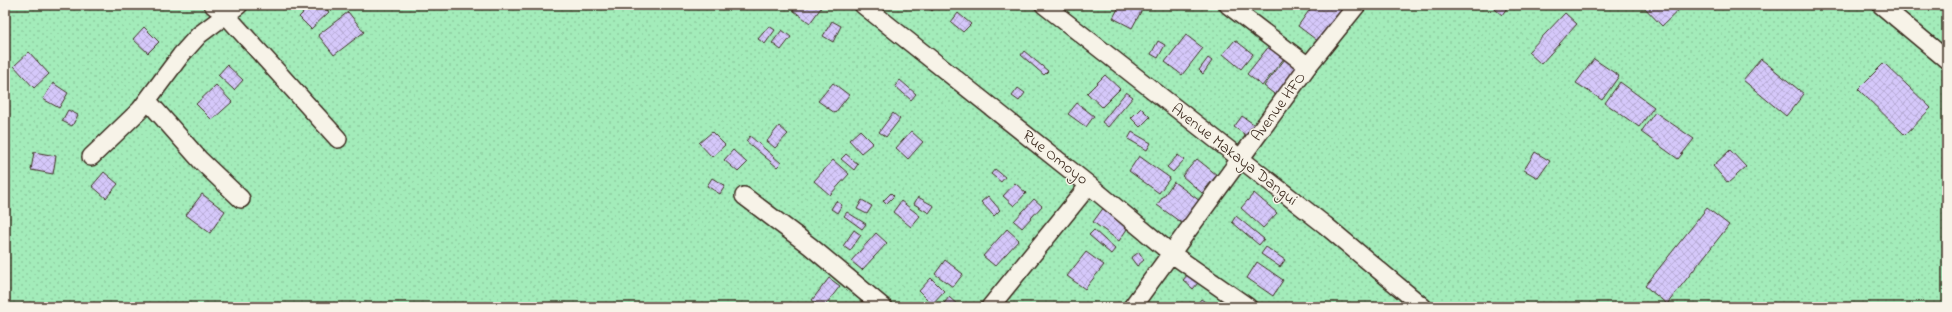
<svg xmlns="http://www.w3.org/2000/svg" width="1952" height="312" font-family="'Indie Flower',sans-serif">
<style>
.green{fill:url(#green-dots);stroke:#6f8b6c}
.building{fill:url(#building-cross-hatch);stroke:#3b2a1e}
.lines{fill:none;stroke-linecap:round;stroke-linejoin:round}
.minor-casing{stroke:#3b2a1e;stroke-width:20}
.minor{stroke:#f7f3e8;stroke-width:17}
.labels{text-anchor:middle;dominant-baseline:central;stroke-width:3;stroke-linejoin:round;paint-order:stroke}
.street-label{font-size:16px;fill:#3b2a1e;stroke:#f7f3e8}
</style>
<defs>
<pattern id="green-dots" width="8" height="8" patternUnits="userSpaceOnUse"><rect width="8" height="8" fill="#a3ecba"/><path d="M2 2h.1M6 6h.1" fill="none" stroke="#8dcb9f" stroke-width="1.8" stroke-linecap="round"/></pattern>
<pattern id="building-cross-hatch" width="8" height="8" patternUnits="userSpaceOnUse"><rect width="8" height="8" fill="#d5c8fa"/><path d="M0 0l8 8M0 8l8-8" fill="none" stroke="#b8acd6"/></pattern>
</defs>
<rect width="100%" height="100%" fill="#f7f3e8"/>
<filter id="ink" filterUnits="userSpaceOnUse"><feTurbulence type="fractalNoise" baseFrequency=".025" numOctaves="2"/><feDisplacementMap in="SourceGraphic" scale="8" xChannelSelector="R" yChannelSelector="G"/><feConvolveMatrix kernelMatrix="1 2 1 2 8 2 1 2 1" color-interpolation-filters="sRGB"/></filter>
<g filter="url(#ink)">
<path class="green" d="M5,5H1947V307H5Z"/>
<path class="building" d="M311,5H321L329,12L311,29L299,17Z
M786,5H823L810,23Z
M926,5H938L932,11Z
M1120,5L1144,6L1132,28L1113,18Z
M1313,5H1345L1350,9L1323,45L1298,26Z
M1490,5H1509L1502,15Z
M1642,5H1684L1662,26Z
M348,12L364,32L334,55L318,35Z
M958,13L971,24L963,32L951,22Z
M1565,13L1577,24L1541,64L1528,52Z
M832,21L841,26L833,42L823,36Z
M769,26L775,30L765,44L758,39Z
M144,27L159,42L148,53L133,39Z
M782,30L791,37L781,50L772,43Z
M1186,35L1203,48L1182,75L1165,62Z
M1235,40L1253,54L1241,69L1223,54Z
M1158,41L1165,45L1158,58L1151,54Z
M1270,45L1285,57L1262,86L1247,74Z
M1024,51L1048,71L1044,75L1021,55Z
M29,52L49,74L34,88L14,66Z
M1208,58L1212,61L1203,74L1199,70Z
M1285,59L1299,70L1278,97L1264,86Z
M1594,59L1619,76L1602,100L1576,83Z
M1761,59L1804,94L1786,116L1743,80Z
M1884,63L1931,108L1905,135L1858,89Z
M227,65L243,80L234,90L218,75Z
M1105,75L1120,89L1102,107L1087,93Z
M900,80L916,94L911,100L895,86Z
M1620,82L1654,107L1639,127L1605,103Z
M53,83L68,93L59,108L43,99Z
M833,83L849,95L835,113L818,101Z
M216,85L232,102L212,120L196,104Z
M1018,88L1025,93L1019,101L1012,96Z
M1126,92L1133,97L1108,127L1102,122Z
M1077,103L1094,116L1086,127L1068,114Z
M1141,108L1150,117L1140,127L1131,118Z
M68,110L78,115L72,126L62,121Z
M1655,112L1694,139L1678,159L1641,132Z
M893,113L900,119L886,137L879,132Z
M1242,116L1255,125L1247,136L1234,127Z
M779,126L788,134L775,148L767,141Z
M860,130L873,143L861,153L849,140Z
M911,131L923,142L908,159L896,148Z
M712,132L725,145L712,157L699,143Z
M1132,132L1151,143L1147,150L1128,139Z
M750,136L781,163L777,167L746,141Z
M733,150L747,163L738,172L724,160Z
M1730,150L1746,167L1728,183L1713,166Z
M34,152L56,156L53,174L31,170Z
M1535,152L1550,161L1538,178L1524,170Z
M846,154L858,164L854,170L841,159Z
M1178,155L1184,160L1173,172L1167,167Z
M1139,156L1170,178L1159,193L1129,171Z
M1197,159L1217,175L1202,193L1182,176Z
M833,160L849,174L830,195L814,181Z
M995,169L1005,177L1001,182L991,174Z
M104,172L118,184L106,198L92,186Z
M712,178L725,186L720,194L707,186Z
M1174,182L1200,201L1183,224L1157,205Z
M1015,183L1026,193L1014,206L1003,196Z
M891,193L894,196L886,204L883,201Z
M1254,193L1277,213L1263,228L1241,208Z
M202,194L225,211L210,233L186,215Z
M988,196L1000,210L994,216L981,202Z
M918,197L934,206L929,213L914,204Z
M1034,199L1042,206L1022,228L1014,221Z
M862,200L872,206L867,214L857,209Z
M836,201L842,205L837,213L831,209Z
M901,201L920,216L911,227L893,212Z
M1104,207L1129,226L1119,241L1093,222Z
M1707,208L1729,225L1667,304L1645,286Z
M847,212L866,224L862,229L844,216Z
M1236,216L1264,239L1259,245L1232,222Z
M1007,229L1019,240L995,266L983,256Z
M854,230L861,235L850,251L843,246Z
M1094,230L1115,249L1111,254L1089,235Z
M876,233L887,243L862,270L851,261Z
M1266,247L1285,260L1280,267L1261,254Z
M1086,252L1104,265L1085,289L1067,276Z
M1139,252L1144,260L1137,266L1131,258Z
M945,260L963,274L953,287L935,274Z
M1257,262L1283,280L1273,296L1247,278Z
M1188,274L1198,283L1193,289L1183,280Z
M829,278L840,286L824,307H821L812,300Z
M931,278L944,291L932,304L919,291Z
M949,297L959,306L958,307H941Z
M1201,299L1208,304L1206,307H1195Z"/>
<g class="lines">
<g class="minor-casing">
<path id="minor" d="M213,5L226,15L338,139
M863,5L1089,185L1172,254L1248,307
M1044,5L1325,225L1423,307
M1228,5L1308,66
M1881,5L1947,60
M148,101L200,160L241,199
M91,157L140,110L181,55L199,35L239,5
M744,196L810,246L883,307
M990,307L1089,185
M1132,307L1308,66L1357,5"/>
</g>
<use href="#minor" class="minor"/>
</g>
</g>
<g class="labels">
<g class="street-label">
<text transform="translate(1279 107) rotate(-54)">Avenue HFO</text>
<text transform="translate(1234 155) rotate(38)">Avenue Makaya Dangui</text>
<text transform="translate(1055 158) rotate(38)">Rue Omoyo</text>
</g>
</g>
<rect width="1952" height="312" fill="none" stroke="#f7f3e8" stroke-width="20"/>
<rect x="10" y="10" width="1932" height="292" fill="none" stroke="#3b2a1e" stroke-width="1.5" filter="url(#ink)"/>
</svg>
